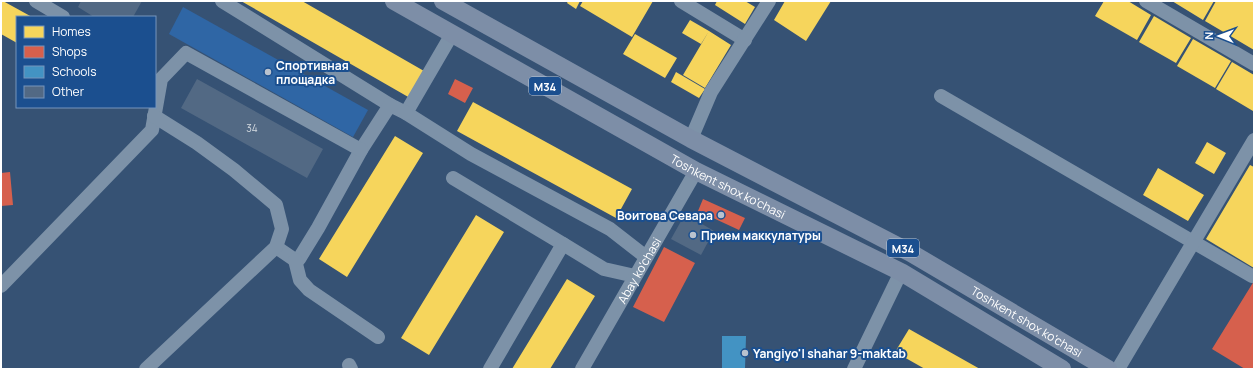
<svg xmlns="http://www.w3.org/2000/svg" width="1255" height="370" font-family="Manrope,sans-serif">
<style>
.green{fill:#2f66a5}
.homes{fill:#f6d55c}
.shops{fill:#d6604d}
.schools{fill:#4393c3}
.building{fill:#526984}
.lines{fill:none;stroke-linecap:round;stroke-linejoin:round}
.minor{stroke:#7d92a8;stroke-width:14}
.major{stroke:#7d8ea7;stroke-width:18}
.poi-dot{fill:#b9c2ce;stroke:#1b4f8f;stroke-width:1.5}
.labels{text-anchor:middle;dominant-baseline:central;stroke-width:4;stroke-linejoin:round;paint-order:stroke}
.number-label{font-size:10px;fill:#d4dae0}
.shield{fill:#1b4f8f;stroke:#bbcadd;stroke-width:1}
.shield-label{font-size:11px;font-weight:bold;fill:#fff}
.poi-label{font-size:12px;font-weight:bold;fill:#fff;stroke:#1b4f8f;text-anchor:start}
.street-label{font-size:12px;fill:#fff;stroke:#1b4f8f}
</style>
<rect width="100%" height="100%" fill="#365274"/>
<path class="green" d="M183,7L368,110L353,137L169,34Z"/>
<path class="homes" d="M1,1H3L32,17H17V43L1,34Z
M241,1H302L424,71L410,98Z
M568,1H580L576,9L567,3Z
M583,1H653L632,37L580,6Z
M717,1H745L755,7L745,24L715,5Z
M785,1H831L806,41L774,20Z
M1104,1H1128L1151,15L1137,40L1095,16Z
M1172,1H1214L1203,20Z
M1216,1H1254V50L1205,21Z
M1154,16L1191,38L1176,63L1139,42Z
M690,20L709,31L701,44L682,33Z
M709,31L731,45L705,88L683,75Z
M635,34L677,58L665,78L623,54Z
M1193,39L1231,61L1215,88L1177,66Z
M1232,62L1254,75L1253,111L1216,89Z
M676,72L705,89L699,98L671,82Z
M473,102L632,189L616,218L457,131Z
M395,136L423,153L347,277L319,259Z
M1207,142L1226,153L1214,174L1195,163Z
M1250,165L1254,167V268L1206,239Z
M1158,168L1204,195L1188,221L1143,195Z
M476,215L504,232L429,355L401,338Z
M567,279L595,296L550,369H512Z
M909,329L980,369H925L895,352Z"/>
<path class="shops" d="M455,79L473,88L465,103L448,94Z
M10,172L13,205L1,206V173Z
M703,199L745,218L739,230L698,211Z
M664,247L695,263L664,322L633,307Z
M1254,281V369H1245L1212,349Z"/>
<path class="schools" d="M722,336H746L745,369H722Z"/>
<path class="building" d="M81,1H142L133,17H94L78,7Z
M197,79L323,149L307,178L181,108Z
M685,214L714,231L701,255L671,239Z"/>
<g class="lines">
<g class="minor">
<path d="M36,1L63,17"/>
<path d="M222,1L390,105"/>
<path d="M681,1L745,40"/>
<path d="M1146,1L1254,64"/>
<path d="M452,34L406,113L471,154L610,229L646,257"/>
<path d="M941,96L1252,276"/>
<path d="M691,139L711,92L769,1"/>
<path d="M453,178L563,244"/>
<path d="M276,247L295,260L299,259L318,228L361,150L390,105L406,113"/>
<path d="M295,260L300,280L309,290L378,337"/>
<path d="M1,286L152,130L161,79L186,53L361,150"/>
<path d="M349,365L351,369"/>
<path d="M146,369L276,247L282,229L276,205L234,170L197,143L154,116"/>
<path d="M490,369L563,244L604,269L635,276"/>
<path id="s1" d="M582,369L696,171"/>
<path d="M854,369L901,272"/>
<path d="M1118,369L1254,140"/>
</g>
<g class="major">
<path id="s2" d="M394,1L696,171L901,272L1062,369"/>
<path id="s3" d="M443,1L691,139L911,253L1108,369"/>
</g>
</g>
<g class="poi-dot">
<circle cx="268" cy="72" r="4"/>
<circle cx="721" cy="215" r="4"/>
<circle cx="693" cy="235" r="4"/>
<circle cx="745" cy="353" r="4"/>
</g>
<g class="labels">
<g class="number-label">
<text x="252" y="128">34</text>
</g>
<g class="shield">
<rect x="529" y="77" width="32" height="18" rx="3"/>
<rect x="887" y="239" width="32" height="18" rx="3"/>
</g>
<g class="shield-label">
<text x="545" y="86">M34</text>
<text x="903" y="248">M34</text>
</g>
<g class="poi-label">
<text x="276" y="65">Спортивная<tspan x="276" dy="14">площадка</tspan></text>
<text x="713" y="215" text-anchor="end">Воитова Севара</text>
<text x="701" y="235">Прием маккулатуры</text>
<text x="753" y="353">Yangiyo'l shahar 9-maktab</text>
</g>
<g class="street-label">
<text stroke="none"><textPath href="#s2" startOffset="382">Toshkent shox ko'chasi</textPath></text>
<text stroke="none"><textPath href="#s1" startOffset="114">Abay ko'chasi</textPath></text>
<text stroke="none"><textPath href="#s3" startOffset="666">Toshkent shox ko'chasi</textPath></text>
</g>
</g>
<rect width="1255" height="370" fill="none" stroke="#ffffff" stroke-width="4"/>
<rect x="16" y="16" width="140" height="92" fill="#1b4f8f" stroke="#7695bc"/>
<rect x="24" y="26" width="20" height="12" fill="#f6d55c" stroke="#7695bc"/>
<text x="52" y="36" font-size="12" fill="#ffffff">Homes</text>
<rect x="24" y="46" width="20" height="12" fill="#d6604d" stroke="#7695bc"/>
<text x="52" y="56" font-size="12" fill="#ffffff">Shops</text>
<rect x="24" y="66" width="20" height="12" fill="#4393c3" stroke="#7695bc"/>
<text x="52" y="76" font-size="12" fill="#ffffff">Schools</text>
<rect x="24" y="86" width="20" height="12" fill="#526984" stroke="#7695bc"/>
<text x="52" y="96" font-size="12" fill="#ffffff">Other</text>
<g transform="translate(1219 36) rotate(271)" stroke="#1b4f8f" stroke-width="3" paint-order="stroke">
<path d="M0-3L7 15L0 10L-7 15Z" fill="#ffffff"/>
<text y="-6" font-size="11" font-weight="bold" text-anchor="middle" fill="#ffffff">N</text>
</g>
</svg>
